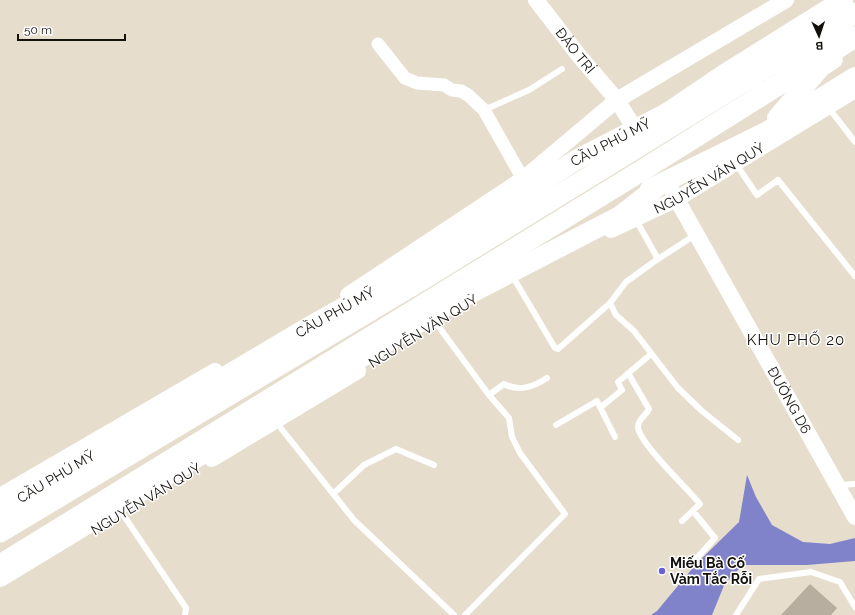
<svg xmlns="http://www.w3.org/2000/svg" width="855" height="615" font-family="Raleway,sans-serif">
<style>
.water{fill:#8183ca}
.building{fill:#b7ae9f}
.lines{fill:none;stroke-linecap:round;stroke-linejoin:round}
.service{stroke:#fff;stroke-width:6}
.minor{stroke:#fff;stroke-width:13}
.tertiary{stroke:#fff;stroke-width:16}
.primary{stroke:#fff;stroke-width:20}
.trunk{stroke:#fff;stroke-width:21}
.poi-dot{fill:#6860d9;stroke:#fff;stroke-width:1.5}
.labels{text-anchor:middle;dominant-baseline:central;stroke-width:3;stroke-linejoin:round;paint-order:stroke}
.street-label{font-size:14px;fill:#14110c;stroke:#fff}
.poi-label{font-size:14px;font-weight:bold;fill:#14110c;stroke:#fff;text-anchor:start}
.neighbourhood-label{font-size:15px;letter-spacing:1px;fill:#14110c;stroke:#fff}
</style>
<rect width="100%" height="100%" fill="#e6ddcd"/>
<path class="water" d="M747,475L756,497L772,525L803,542L830,544L855,538V561L807,565H743L725,583L712,615H651L657,611L696,564L739,522Z"/>
<path class="building" d="M810,584L837,608L831,615H781Z"/>
<g class="lines">
<path class="service" d="M828,107L855,142
M484,110L529,90L562,69
M736,164L757,195L778,180L855,276
M636,220L658,259
M513,277L555,348L558,349L610,303L626,282L655,261L695,235
M610,303L616,315L634,331L678,388L702,411L738,440
M436,323L489,395L509,418L512,437L520,453L565,514L465,615
M628,373L649,409C646,416 638,418 638,427C639,443 688,489 700,504L682,521
M489,395L504,384C519,392 533,387 547,378
M601,407L622,390L618,382L651,354
M276,422L354,520L454,615
M556,425L597,401L615,437
M839,485L855,484
M333,494L364,465L396,449L434,465
M122,513L186,608L185,615
M680,564L695,560L715,538L693,511
M736,615L759,579L811,572L840,582L855,607"/>
<path class="minor" d="M378,44L405,78L417,83L444,85L452,90L461,91L468,95L484,110L523,179"/>
<g class="tertiary">
<path id="s1" d="M536,0L580,57L617,100L641,139"/>
<path id="s2" d="M671,189L855,517"/>
<path id="s3" d="M611,230L677,199L855,90"/>
<path d="M348,295L523,179L617,100L786,0"/>
<path d="M212,459L358,371"/>
<path d="M0,496L215,371"/>
</g>
<g class="primary">
<path d="M777,118L821,67L833,59"/>
<path d="M658,119L723,75L843,0"/>
<path d="M650,189L766,132L855,77"/>
<path id="s4" d="M0,510L305,329L401,275L576,160L669,112"/>
<path d="M0,577L448,305L620,216L661,184"/>
</g>
<path class="trunk" d="M0,532L428,276L855,13
M0,565L641,171L855,37"/>
</g>
<circle class="poi-dot" cx="662" cy="571" r="4"/>
<g class="labels">
<g class="street-label">
<text stroke="none"><textPath href="#s1" startOffset="64">ĐÀO TRÍ</textPath></text>
<text stroke="none"><textPath href="#s4" startOffset="713">CẦU PHÚ MỸ</textPath></text>
<text stroke="none"><textPath href="#s3" startOffset="111">NGUYỄN VĂN QUỲ</textPath></text>
<text stroke="none"><textPath href="#s4" startOffset="389">CẦU PHÚ MỸ</textPath></text>
<text transform="translate(423 331) rotate(-32)">NGUYỄN VĂN QUỲ</text>
<text stroke="none"><textPath href="#s2" startOffset="242">ĐƯỜNG D6</textPath></text>
<text stroke="none"><textPath href="#s4" startOffset="65">CẦU PHÚ MỸ</textPath></text>
<text transform="translate(146 499) rotate(-31)">NGUYỄN VĂN QUỲ</text>
</g>
<g class="poi-label">
<text x="670" y="563">Miếu Bà Cố<tspan x="670" dy="16">Vàm Tắc Rỗi</tspan></text>
</g>
<g class="neighbourhood-label">
<text x="796" y="340">KHU PHỐ 20</text>
</g>
</g>
<g transform="translate(819 36) rotate(177)" stroke="#ffffff" stroke-width="3" paint-order="stroke">
<path d="M0-3L7 15L0 10L-7 15Z" fill="#14110c"/>
<text y="-6" font-size="11" font-weight="bold" text-anchor="middle" fill="#14110c">B</text>
</g>
<path d="M18 34v6h107v-6" fill="none" stroke="#14110c" stroke-width="2"/>
<text x="24" y="34" font-size="12" fill="#14110c" stroke="#ffffff" stroke-width="3" paint-order="stroke">50 m</text>
</svg>
